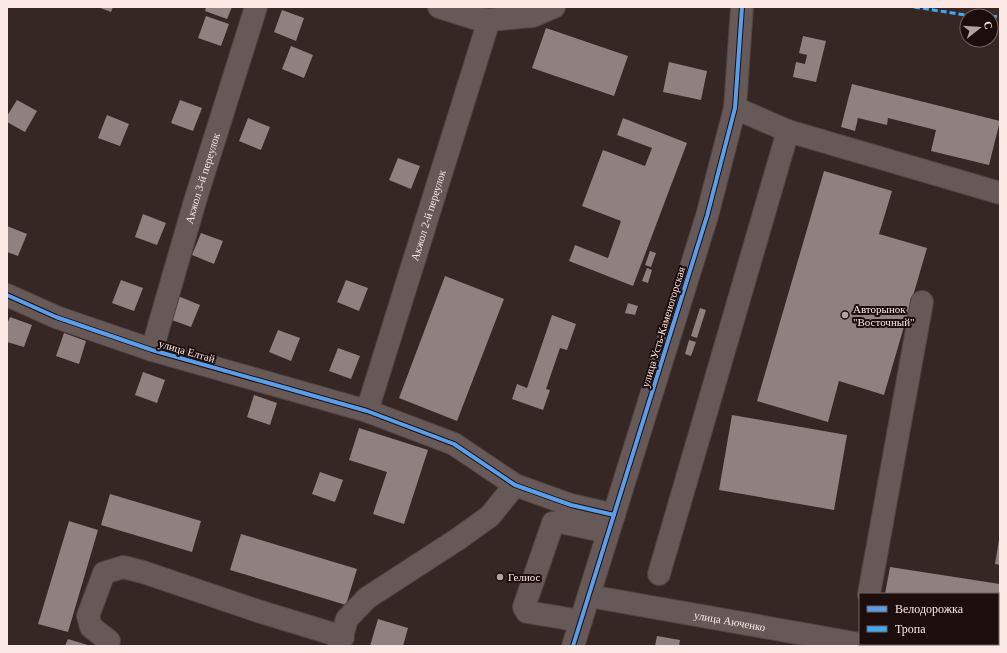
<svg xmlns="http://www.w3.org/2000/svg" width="1007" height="653" font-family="'Times New Roman',serif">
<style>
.building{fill:#8f817f}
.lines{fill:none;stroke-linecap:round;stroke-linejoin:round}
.minor-casing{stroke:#514342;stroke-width:24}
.minor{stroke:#675957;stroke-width:22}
.quiet{stroke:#3fa9f5;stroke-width:3;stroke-dasharray:6 3;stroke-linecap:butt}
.cycleway-casing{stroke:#1b0e0d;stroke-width:6}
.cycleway{stroke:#5a9eea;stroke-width:4}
.poi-dot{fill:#b6a3a1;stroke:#1b0e0d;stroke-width:1.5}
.labels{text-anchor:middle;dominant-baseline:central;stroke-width:4;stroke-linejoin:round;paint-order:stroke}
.street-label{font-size:11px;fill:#fbe7e4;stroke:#1b0e0d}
.poi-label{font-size:11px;fill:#fbe7e4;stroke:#1b0e0d;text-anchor:start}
</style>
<rect width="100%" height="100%" fill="#362624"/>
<path class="building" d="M98,7H113L111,12Z
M206,7H232L227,19L205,11Z
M282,10L304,18L296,41L274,32Z
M206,16L229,24L221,46L198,38Z
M546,28L628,56L614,96L532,68Z
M803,36L826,41L816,82L793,77L796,62L805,64L807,55L799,53Z
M291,46L313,55L304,78L282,69Z
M669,62L707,71L701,100L663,92Z
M852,84L1000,121L989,165L931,151L936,130L888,118L887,125L858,118L855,131L841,127Z
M17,100L37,111L25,132L7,122V116Z
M180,100L202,108L193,131L171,123Z
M107,115L129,124L120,146L98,138Z
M248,118L270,127L261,150L239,141Z
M623,118L687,143L633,286L569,261L575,245L608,258L621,221L582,206L603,150L645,166L652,148L617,135Z
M398,158L420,166L411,189L389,180Z
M824,171L892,191L879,234L927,248L884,395L839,381L828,422L757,401Z
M143,214L166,223L157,245L135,237Z
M7,226L27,234L18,256L7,252Z
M201,233L223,241L214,264L192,255Z
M650,251L656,253L651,267L645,265Z
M647,268L652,270L648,283L642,281Z
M445,276L504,299L457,421L399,398Z
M121,280L143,288L134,311L112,303Z
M346,280L368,288L359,311L337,302Z
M178,296L200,305L191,327L169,319Z
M628,303L638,306L635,315L625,313Z
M700,308L706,310L697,338L691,336Z
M552,315L576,324L567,350L560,348L546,389L550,390L543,410L512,399L517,384L527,388Z
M10,317L32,325L24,347L7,342V324Z
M278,330L300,338L291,361L269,352Z
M64,333L86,341L79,364L56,356Z
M689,340L696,342L691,356L685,354Z
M338,348L360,356L351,379L329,371Z
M143,372L165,380L157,403L135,395Z
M254,395L277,403L270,425L247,417Z
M732,415L847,435L834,510L719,490Z
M359,428L428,450L404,524L373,514L387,472L349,460Z
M320,472L343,480L335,502L312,494Z
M110,494L201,521L192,552L101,525Z
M69,521L98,530L68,632L38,624Z
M241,534L357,569L346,605L230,570Z
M999,540H1000V565L995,564Z
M890,567L1000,584V621L998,620V594H885Z
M378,619L408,628L403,646H370Z
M657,636L680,640L679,646H655Z
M68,639L91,646H65Z"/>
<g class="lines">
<g class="minor-casing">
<g id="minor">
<path d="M439,7L474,18L489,20L533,16L554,7"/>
<path d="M735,108L788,131L1000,193"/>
<path d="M7,295L56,317L152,350L367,411L454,444L515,485L571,505L614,515"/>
<path id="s1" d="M152,350L195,201L256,7"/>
<path id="s2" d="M367,411L489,20"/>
<path d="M659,574L788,131"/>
<path d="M869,594L922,302"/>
<path id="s3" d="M589,596L871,646"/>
<path d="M581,621L527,612L524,607L553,523L560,522L608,532"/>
<path d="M107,646L109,641L91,627L88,616L104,573L123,567L143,572L258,611L343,637"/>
<path d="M339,646L347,619L367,598L458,539L490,516L515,485"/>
<path d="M573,646L707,216L735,108L742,7"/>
</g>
</g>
<use href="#minor" class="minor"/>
<path class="quiet" d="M914,7L972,16
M991,17L1000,16"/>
<g class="cycleway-casing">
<path id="cycleway" d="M7,295L56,317L152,350L367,411L454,444L515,485L571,505L614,515
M573,646L707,216L735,108L742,7"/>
</g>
<use href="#cycleway" class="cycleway"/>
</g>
<g class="poi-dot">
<circle cx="845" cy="315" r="4"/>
<circle cx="500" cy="577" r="4"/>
</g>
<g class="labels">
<g class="street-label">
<text stroke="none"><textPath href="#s1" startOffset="179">Акжол 3-й переулок</textPath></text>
<text stroke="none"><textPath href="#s2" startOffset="205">Акжол 2-й переулок</textPath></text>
<text transform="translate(663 327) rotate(-73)">улица Усть-Каменогорская</text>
<text transform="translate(187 351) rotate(16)">улица Елтай</text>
<text stroke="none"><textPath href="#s3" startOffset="143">улица Аюченко</textPath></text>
</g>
<g class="poi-label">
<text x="853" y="309">Авторынок<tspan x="853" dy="13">"Восточный"</tspan></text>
<text x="508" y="577">Гелиос</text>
</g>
</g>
<rect width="1007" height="653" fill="none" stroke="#fbe7e4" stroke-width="16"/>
<rect x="859" y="593" width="140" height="52" fill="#1b0e0d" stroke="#756563"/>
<rect x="867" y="606" width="20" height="6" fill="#5a9eea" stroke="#756563"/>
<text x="895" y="613" font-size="12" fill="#fbe7e4">Велодорожка</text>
<rect x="867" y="626" width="20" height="6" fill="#3fa9f5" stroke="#756563"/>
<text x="895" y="633" font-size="12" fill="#fbe7e4">Тропа</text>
<g transform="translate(979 28) rotate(73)"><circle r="19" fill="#1b0e0d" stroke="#756563"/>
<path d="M0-3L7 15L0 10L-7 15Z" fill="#b6a3a1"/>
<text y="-6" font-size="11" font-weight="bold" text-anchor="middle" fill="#fbe7e4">С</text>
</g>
</svg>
